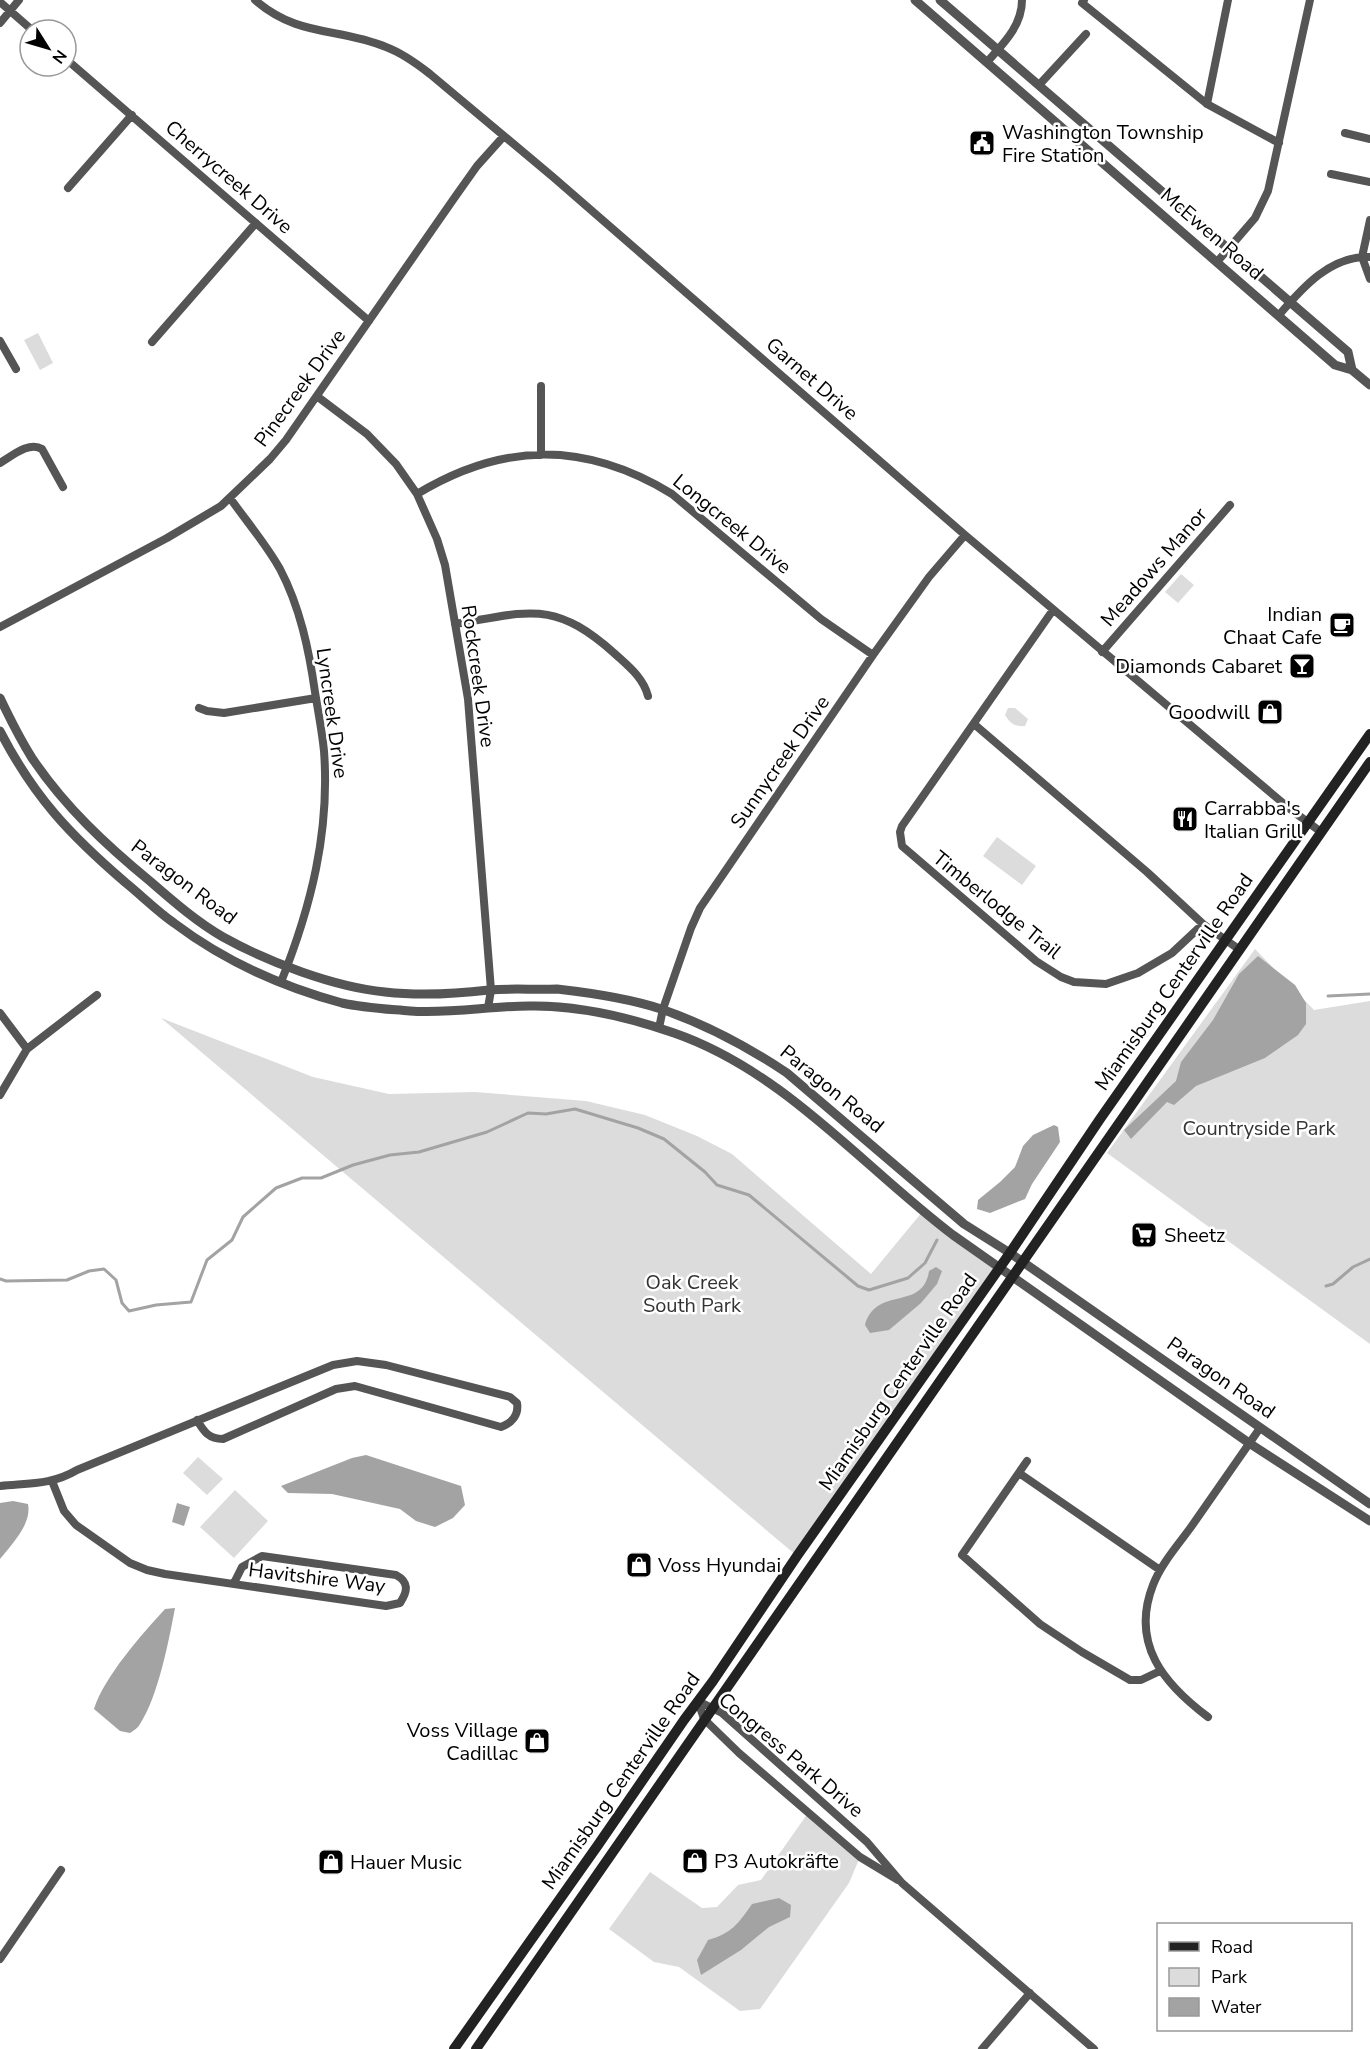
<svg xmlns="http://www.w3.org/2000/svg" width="1370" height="2049" font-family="'Nunito Sans',sans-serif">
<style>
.green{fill:#dcdcdc}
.water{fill:#a3a3a3}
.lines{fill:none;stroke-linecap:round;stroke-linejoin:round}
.stream{stroke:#a3a3a3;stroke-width:3}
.minor{stroke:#555;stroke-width:8}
.tertiary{stroke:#555;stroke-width:9}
.secondary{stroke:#222;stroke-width:10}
.labels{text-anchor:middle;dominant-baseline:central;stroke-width:5;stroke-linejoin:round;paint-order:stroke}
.poi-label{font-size:20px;fill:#000;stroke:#fff;text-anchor:start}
.street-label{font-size:20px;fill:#000;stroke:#fff}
.park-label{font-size:20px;fill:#333;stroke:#fff}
</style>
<rect width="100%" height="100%" fill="#fff"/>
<path class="green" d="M38,333L53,363L40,370L24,340Z
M1181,574L1194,585L1178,603L1165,592Z
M1008,708H1015L1028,719L1025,726C1014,727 1010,723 1005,715Z
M997,837L1036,866L1022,885L983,856Z
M1255,949L1314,1010L1370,1001V1344L1107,1153Z
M161,1018L313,1077L389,1094L475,1092L586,1101L645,1115L697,1136L732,1154L871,1274L923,1211L1000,1267L797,1556Z
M198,1457L223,1479L207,1495L183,1473Z
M235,1490L268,1521L234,1558L200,1527Z
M808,1813L860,1857L849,1883L760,2009L740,2011L679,1967L654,1962L609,1929L650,1872L702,1908L717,1907L738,1885L761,1880Z"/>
<path class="water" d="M1258,956L1295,985L1306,1003V1024L1298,1035L1265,1058L1196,1086L1174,1105L1167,1102L1131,1139L1124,1130L1176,1081L1181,1062L1213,1020L1239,974Z
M1054,1125L1058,1127L1060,1142L1032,1184L1025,1199L990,1213L977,1209L978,1200L1000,1182L1015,1167L1023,1146L1033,1135Z
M936,1267L942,1271L937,1284L921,1303L889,1330L870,1333L865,1325C876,1285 923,1312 929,1271Z
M366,1455L461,1486L465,1505L453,1518L435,1527L416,1521L400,1509L332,1494L288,1493L281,1486L352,1458Z
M13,1501L28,1504C32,1524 12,1544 0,1559V1503Z
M177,1503L190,1507L184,1526L172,1522Z
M175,1608C169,1640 158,1697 140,1724C138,1728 134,1730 130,1733L120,1731L94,1709C104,1677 142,1634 165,1609Z
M779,1898L791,1905L790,1917L769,1927L741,1950L701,1975L697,1960L708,1940C731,1934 739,1923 752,1904Z"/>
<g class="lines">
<path class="stream" d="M1328,996L1370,994
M0,1279L6,1281L67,1280L89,1271L104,1269L116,1280L122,1303L129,1311L156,1305L191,1302L207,1260L232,1240L243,1217L276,1188L302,1178H321L353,1165L390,1155L419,1152L487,1132L528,1113L546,1114L575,1109L638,1128L664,1139L705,1172L717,1185L749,1195L858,1286L869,1290L908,1278L925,1263L937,1240
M1326,1286L1333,1284L1353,1267L1370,1259"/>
<path class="minor" d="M255,0C299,38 338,27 386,47C402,53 416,63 430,74L553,177L965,535L1290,809L1321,832
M1084,0L1082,3L1207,104L1279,143
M0,2L32,30
M0,23L19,0
M66,59L369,321
M987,62C1003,44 1022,26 1022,0
M1039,85L1086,34
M1207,104L1228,0
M1345,133L1370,139
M1331,174L1370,182
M68,188L132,115
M1370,220L1362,257L1370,279
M1217,262L1255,218L1268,191L1310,0
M1279,315C1302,288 1331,255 1370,257
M0,341L16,369
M152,342L256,223
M318,397L367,434L396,464L417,494L437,539L445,565L468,699L491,990L488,1008
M541,455V386
M0,463C12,456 29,441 42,449L63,487
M417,494C503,442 585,441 672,494L821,619L873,655
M230,498C247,522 266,544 280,569C300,607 309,650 315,692C318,711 322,731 324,751C330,832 311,907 281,982
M1053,610L902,826L900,832L902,846L1036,961L1061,977L1074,982L1106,984L1138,973L1172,953L1203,924
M455,624C529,612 553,599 614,653C628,666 643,677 648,696
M0,627L167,538L221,506L270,459L286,440L455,197L477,166L503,137
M1102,652L1230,505
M199,708L207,711L224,713L316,698
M974,724L1147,872L1203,924L1240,950
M0,1013L27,1049
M659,1028L663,1009L691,928L700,908L873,655L929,577L965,535
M0,1095L27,1049L97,995
M1027,1461L962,1555L1040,1624L1082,1652L1130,1680H1141L1160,1671
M1019,1473L1160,1570
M52,1481L64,1511L76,1525L130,1563L147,1570L165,1574L386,1606L400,1603C408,1591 409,1582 396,1575L262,1556L242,1567L234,1583
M0,1486C28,1483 52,1485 77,1470L333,1365L357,1361L386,1365L510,1397L517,1403C519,1415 512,1423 501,1427L355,1386L336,1389L223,1439C209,1439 204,1432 197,1420
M698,1701L722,1713L867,1842L902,1883L1094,2049
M698,1701L704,1719L739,1753L860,1857L898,1880
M1208,1717C1164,1684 1130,1644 1153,1585C1161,1564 1178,1545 1191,1527C1214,1494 1237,1461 1260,1428
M0,1959L61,1870
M982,2049L1030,1993"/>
<path class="tertiary" d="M915,0L1335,365L1352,370L1370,385
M940,0L1348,352L1352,370
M0,698C10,719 20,739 32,758C65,807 106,845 151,882C174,902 197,922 223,937C268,962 334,987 385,992C420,996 455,994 489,990C512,988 535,990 557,989C592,993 628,998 661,1009C705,1024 748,1047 787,1073L964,1224L1010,1253L1370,1504
M0,731C34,797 70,835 126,883C142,896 157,911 174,923C223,960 283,987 342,1003C364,1008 388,1009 410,1011C450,1014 490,1006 529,1006C578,1005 628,1017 674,1033C784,1071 862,1166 953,1235L1249,1443L1370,1521"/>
<path class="secondary" d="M454,2049L598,1845L684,1720L713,1681L797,1556L1010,1253L1100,1119L1370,734
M476,2049L1370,762"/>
</g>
<defs>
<g id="civic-square" transform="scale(1.35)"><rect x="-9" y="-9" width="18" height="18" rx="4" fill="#000" stroke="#fff"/><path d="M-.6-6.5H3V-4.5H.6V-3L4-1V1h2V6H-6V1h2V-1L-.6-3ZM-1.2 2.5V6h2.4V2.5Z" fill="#fff"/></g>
<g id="cafe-square" transform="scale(1.35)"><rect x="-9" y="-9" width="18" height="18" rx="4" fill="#000" stroke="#fff"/><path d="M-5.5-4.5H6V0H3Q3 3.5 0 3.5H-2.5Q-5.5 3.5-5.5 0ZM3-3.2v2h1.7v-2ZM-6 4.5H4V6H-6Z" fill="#fff"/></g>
<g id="bar-square" transform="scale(1.35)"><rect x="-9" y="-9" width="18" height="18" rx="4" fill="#000" stroke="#fff"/><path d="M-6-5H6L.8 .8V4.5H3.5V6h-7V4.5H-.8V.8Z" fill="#fff"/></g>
<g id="shop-square" transform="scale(1.35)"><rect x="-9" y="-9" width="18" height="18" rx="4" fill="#000" stroke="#fff"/><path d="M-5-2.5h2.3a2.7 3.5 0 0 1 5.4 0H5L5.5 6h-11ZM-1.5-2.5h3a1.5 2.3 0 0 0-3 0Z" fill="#fff"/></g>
<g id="restaurant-square" transform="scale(1.35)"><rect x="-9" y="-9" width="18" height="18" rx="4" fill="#000" stroke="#fff"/><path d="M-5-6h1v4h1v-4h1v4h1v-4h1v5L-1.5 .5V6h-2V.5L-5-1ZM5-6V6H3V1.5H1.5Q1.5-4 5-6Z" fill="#fff"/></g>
<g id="supermarket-square" transform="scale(1.35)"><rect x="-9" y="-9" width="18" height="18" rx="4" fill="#000" stroke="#fff"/><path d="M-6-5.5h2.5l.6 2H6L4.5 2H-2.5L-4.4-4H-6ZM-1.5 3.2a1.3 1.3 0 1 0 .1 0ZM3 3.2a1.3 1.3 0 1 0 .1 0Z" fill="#fff"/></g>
</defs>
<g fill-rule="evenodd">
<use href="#civic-square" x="982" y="143"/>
<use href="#cafe-square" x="1342" y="625"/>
<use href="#bar-square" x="1302" y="666"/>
<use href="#shop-square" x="1270" y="712"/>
<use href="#restaurant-square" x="1185" y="819"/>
<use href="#supermarket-square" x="1144" y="1235"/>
<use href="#shop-square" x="639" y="1565"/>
<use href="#shop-square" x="537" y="1741"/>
<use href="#shop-square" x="695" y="1861"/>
<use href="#shop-square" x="331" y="1862"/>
</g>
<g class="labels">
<g class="poi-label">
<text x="1002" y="132">Washington Township<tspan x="1002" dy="23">Fire Station</tspan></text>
<text x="1322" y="614" text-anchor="end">Indian<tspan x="1322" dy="23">Chaat Cafe</tspan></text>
<text x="1282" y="666" text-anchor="end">Diamonds Cabaret</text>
<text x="1250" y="712" text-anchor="end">Goodwill</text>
<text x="1204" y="808">Carrabba's<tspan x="1204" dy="23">Italian Grill</tspan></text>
<text x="1164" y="1235">Sheetz</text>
<text x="658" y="1565">Voss Hyundai</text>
<text x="518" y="1730" text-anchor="end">Voss Village<tspan x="518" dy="23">Cadillac</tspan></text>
<text x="714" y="1861">P3 Autokräfte</text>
<text x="350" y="1862">Hauer Music</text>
</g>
<g class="street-label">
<text transform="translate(229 177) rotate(41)">Cherrycreek Drive</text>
<text transform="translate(1212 234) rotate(41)">McEwen Road</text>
<text transform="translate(812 379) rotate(41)">Garnet Drive</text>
<text transform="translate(300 388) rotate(-54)">Pinecreek Drive</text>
<text transform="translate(732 524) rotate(39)">Longcreek Drive</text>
<text transform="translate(1154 567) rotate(-49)">Meadows Manor</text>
<text transform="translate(478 676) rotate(82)">Rockcreek Drive</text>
<text transform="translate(332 713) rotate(82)">Lyncreek Drive</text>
<text transform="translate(780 762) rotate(-55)">Sunnycreek Drive</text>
<text transform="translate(184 882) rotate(37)">Paragon Road</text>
<text transform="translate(997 905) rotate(39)">Timberlodge Trail</text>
<text transform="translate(1174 982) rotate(-55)">Miamisburg Centerville Road</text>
<text transform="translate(832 1089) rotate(39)">Paragon Road</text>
<text transform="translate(1221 1378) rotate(35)">Paragon Road</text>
<text transform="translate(898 1382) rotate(-55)">Miamisburg Centerville Road</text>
<text transform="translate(317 1578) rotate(7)">Havitshire Way</text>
<text transform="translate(791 1755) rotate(40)">Congress Park Drive</text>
<text transform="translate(621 1781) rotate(-55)">Miamisburg Centerville Road</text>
</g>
<g class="park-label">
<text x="1259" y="1128">Countryside Park</text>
<text x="692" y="1282">Oak Creek<tspan x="692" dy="23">South Park</tspan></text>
</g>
</g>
<rect x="1157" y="1923" width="195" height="108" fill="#ffffff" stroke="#999999" stroke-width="1.5"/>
<rect x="1169" y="1942" width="30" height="9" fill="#222222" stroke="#999999" stroke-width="1.5"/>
<text x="1211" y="1953" font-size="18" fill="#000000">Road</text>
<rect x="1169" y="1968" width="30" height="18" fill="#dcdcdc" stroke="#999999" stroke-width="1.5"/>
<text x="1211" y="1983" font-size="18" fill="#000000">Park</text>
<rect x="1169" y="1998" width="30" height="18" fill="#a3a3a3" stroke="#999999" stroke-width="1.5"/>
<text x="1211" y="2013" font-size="18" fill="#000000">Water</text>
<g transform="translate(48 48) rotate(127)"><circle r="28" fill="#ffffff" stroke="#999999" stroke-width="1.5"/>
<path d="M0-4.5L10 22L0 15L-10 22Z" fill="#000000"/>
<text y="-9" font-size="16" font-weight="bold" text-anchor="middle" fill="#000000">N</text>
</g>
</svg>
